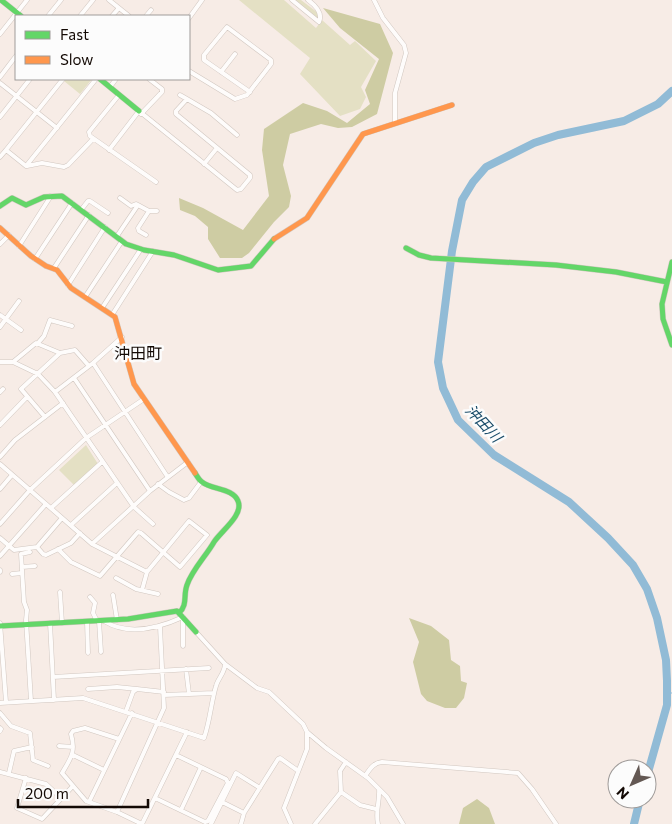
<svg xmlns="http://www.w3.org/2000/svg" width="672" height="824" font-family="Commissioner,'Noto Sans JP',sans-serif">
<style>
.green{fill:#e4e0c4}
.forest{fill:#cecca3}
.lines{fill:none;stroke-linecap:round;stroke-linejoin:round}
.stream{stroke:#91bbd6;stroke-width:1}
.river{stroke:#91bbd6;stroke-width:8}
.street-casing{stroke:#d1c7c0;stroke-width:5}
.fast-casing{stroke:#d1c7c0;stroke-width:6}
.slow-casing{stroke:#d1c7c0;stroke-width:6}
.street{stroke:#fefcfb;stroke-width:4}
.fast{stroke:#63d668;stroke-width:5}
.slow{stroke:#ff974d;stroke-width:5}
.labels{text-anchor:middle;dominant-baseline:central;stroke-width:5;stroke-linejoin:round;paint-order:stroke}
.water-label{font-size:15px;font-style:italic;fill:#1b4d6a;stroke:#fcfcfc}
.quarter-label{font-size:16px;fill:#130904;stroke:#fcfcfc}
</style>
<rect width="100%" height="100%" fill="#f7ece6"/>
<path class="green" d="M239,0H284L316,28L322,20L350,45L355,41L376,61L361,87L366,97L360,109L340,116L300,74L310,58Z
M295,0H301L318,13V19Z
M66,79H92L80,94L64,81Z
M86,445L98,464L74,485L59,470Z"/>
<path class="forest" d="M323,8L380,24L393,53L377,114L352,127L338,128L321,124L290,134L283,165L291,196L289,207L274,222L249,253L242,258H220L208,239V227L195,216L180,210L179,198L203,208L243,230L269,196L262,150L264,129L303,103L327,111L347,123L370,104L365,90L379,59L340,28Z
M409,618L431,626L449,640L451,660L460,666L461,681L467,683L464,698L456,708H445L427,701L421,694L413,662L419,642Z
M477,799L489,808L495,824H459L463,808Z"/>
<g class="lines">
<path class="stream" d="M667,693H672"/>
<path class="river" d="M647,776L667,705V681L666,660L657,618L647,589L633,565L608,538L569,502L494,455L458,420L443,388L438,362L452,251L462,200L473,182L486,167L534,143L558,135L624,121L658,104L672,91
M634,824L640,799"/>
<g class="street-casing">
<path id="street" d="M109,0L129,16
M292,0L319,22C323,13 315,5 308,0
M374,0L383,18L404,45L406,53L395,93V123
M48,16L61,0
M80,16L93,0
M112,16L119,8
M146,16L151,10
M189,18L202,0
M0,34L27,0
M189,71L235,99L247,95L271,64V60L227,27L204,55V60L250,92
M221,72L235,54
M0,77L16,56
M0,83L57,128
M110,87L116,79
M119,95L89,132L90,136L156,182
M180,95L187,99
M141,114L162,92V89L149,79
M0,117L30,79
M6,150L63,79
M109,150L139,111L237,190L241,189L250,178V175L176,114V111L187,99L211,113L237,135
M0,157L6,150L26,166L96,79
M204,164L217,148
M27,166L42,163L64,167L68,165L93,139
M120,198L131,206L136,204L138,205
M81,210L88,201H90L108,213
M149,211H157
M117,236L138,205L149,211L138,228L139,231L146,235
M0,244L9,235
M19,246L49,199L50,196
M35,259L72,203
M54,268L89,215
M68,285L105,227
M85,297L122,241
M102,308L141,249
M0,315L21,330
M112,315L153,251
M0,327L19,301
M38,343L44,336L50,320L72,326
M0,362H13L38,374L55,392L134,507L153,524
M13,362L36,343L60,353L75,350L89,366
M93,363L167,476
M74,378L150,491
M0,392L3,389
M55,392L93,363L122,337
M45,417L21,389L60,353
M0,425L27,397
M0,457L15,440L63,403
M0,464L92,544L147,572L189,521L207,535L180,567L141,533L138,532L100,576L71,562L58,549
M158,484L169,492L184,500L189,498L201,482
M0,489L12,475
M51,508L102,462
M0,524L30,490L86,438L144,399
M71,525L117,483
M0,538L14,550L37,547L43,554L46,555L71,543L80,533
M92,544L150,491L188,462
M37,547L62,518
M30,552L21,554L24,602L27,610L26,620L31,701
M0,556L46,504
M22,567L35,566
M0,572V570
M12,574L22,573
M116,578L136,589L158,594
M142,590L147,572
M60,592L62,623
M113,595L117,620
M90,597L95,603L93,613L97,621
M183,617V646
M99,621L101,652
M104,621C128,636 159,628 183,617
M87,622L88,653
M0,623L6,702
M50,623L54,700
M196,632L225,664L257,688L269,692L303,724L307,732L326,748L368,778L387,797L403,824
M186,669L189,694
M53,677L209,668
M88,689L117,687L137,689
M164,695L214,693
M0,703L83,698L204,738C210,721 211,703 216,686C218,678 225,673 225,664
M126,711L133,692L137,689L164,692
M0,713L11,726L30,733L33,760L48,766
M0,728L1,729L0,731
M119,739L85,728L73,731L71,734C76,752 71,758 62,773L86,801L117,812L142,824
M59,746L73,747
M73,755L104,770
M0,772L46,784L61,798
M9,773L14,751L32,747
M365,776C370,769 373,763 382,762L518,773L532,789L556,824
M26,778L17,808L42,819L72,787
M341,792L360,805L376,809
M155,798L205,822L208,821L228,783L226,779L176,755
M89,802L132,713
M222,802L244,813L241,824
M181,810L201,767
M117,812L164,708L160,627
M244,813L278,759L280,758L297,770
M142,824L187,732
M211,824L236,773L260,788
M291,824L284,808L307,749V732
M315,824L341,792L340,771L346,762
M378,824C375,811 380,802 379,789"/>
</g>
<g class="fast-casing">
<path id="fast" d="M1,0L21,16
M100,79L139,111
M0,206L12,198L26,205L44,197L62,196L126,244L144,250L174,255L218,270L251,266L274,239
M406,248L419,255L431,258L556,265L616,272L667,282
M672,262L662,304L663,319L672,345
M179,613C188,605 183,595 187,585C192,570 206,556 214,542C221,531 244,515 238,501C233,488 212,490 202,482C199,480 197,476 195,473
M0,626L128,619L177,611L196,632"/>
</g>
<g class="slow-casing">
<path id="slow" d="M0,228L31,256L46,266L57,270L71,288L115,317L134,384L195,473
M274,239L307,218L363,134L452,105"/>
</g>
<use href="#street" class="street"/>
<use href="#fast" class="fast"/>
<use href="#slow" class="slow"/>
</g>
<g class="labels">
<g class="water-label">
<text transform="translate(484 423) rotate(47)">沖田川</text>
</g>
<g class="quarter-label">
<text x="138" y="352">沖田町</text>
</g>
</g>
<rect x="15" y="15" width="175" height="65" fill="#fcfcfc" stroke="#9f9b99"/>
<rect x="25" y="31" width="25" height="8" fill="#63d668" stroke="#9f9b99"/>
<text x="60" y="40" font-size="15" fill="#130904">Fast</text>
<rect x="25" y="56" width="25" height="8" fill="#ff974d" stroke="#9f9b99"/>
<text x="60" y="65" font-size="15" fill="#130904">Slow</text>
<g transform="translate(632 784) rotate(225)"><circle r="24" fill="#fcfcfc" stroke="#9f9b99"/>
<path d="M0-4L9 19L0 12L-9 19Z" fill="#635853"/>
<text y="-8" font-size="14" font-weight="bold" text-anchor="middle" fill="#130904">N</text>
</g>
<path d="M18 799v8h130v-8" fill="none" stroke="#130904" stroke-width="2.5"/>
<text x="25" y="799" font-size="15" fill="#130904" stroke="#fcfcfc" stroke-width="4" paint-order="stroke">200 m</text>
</svg>
